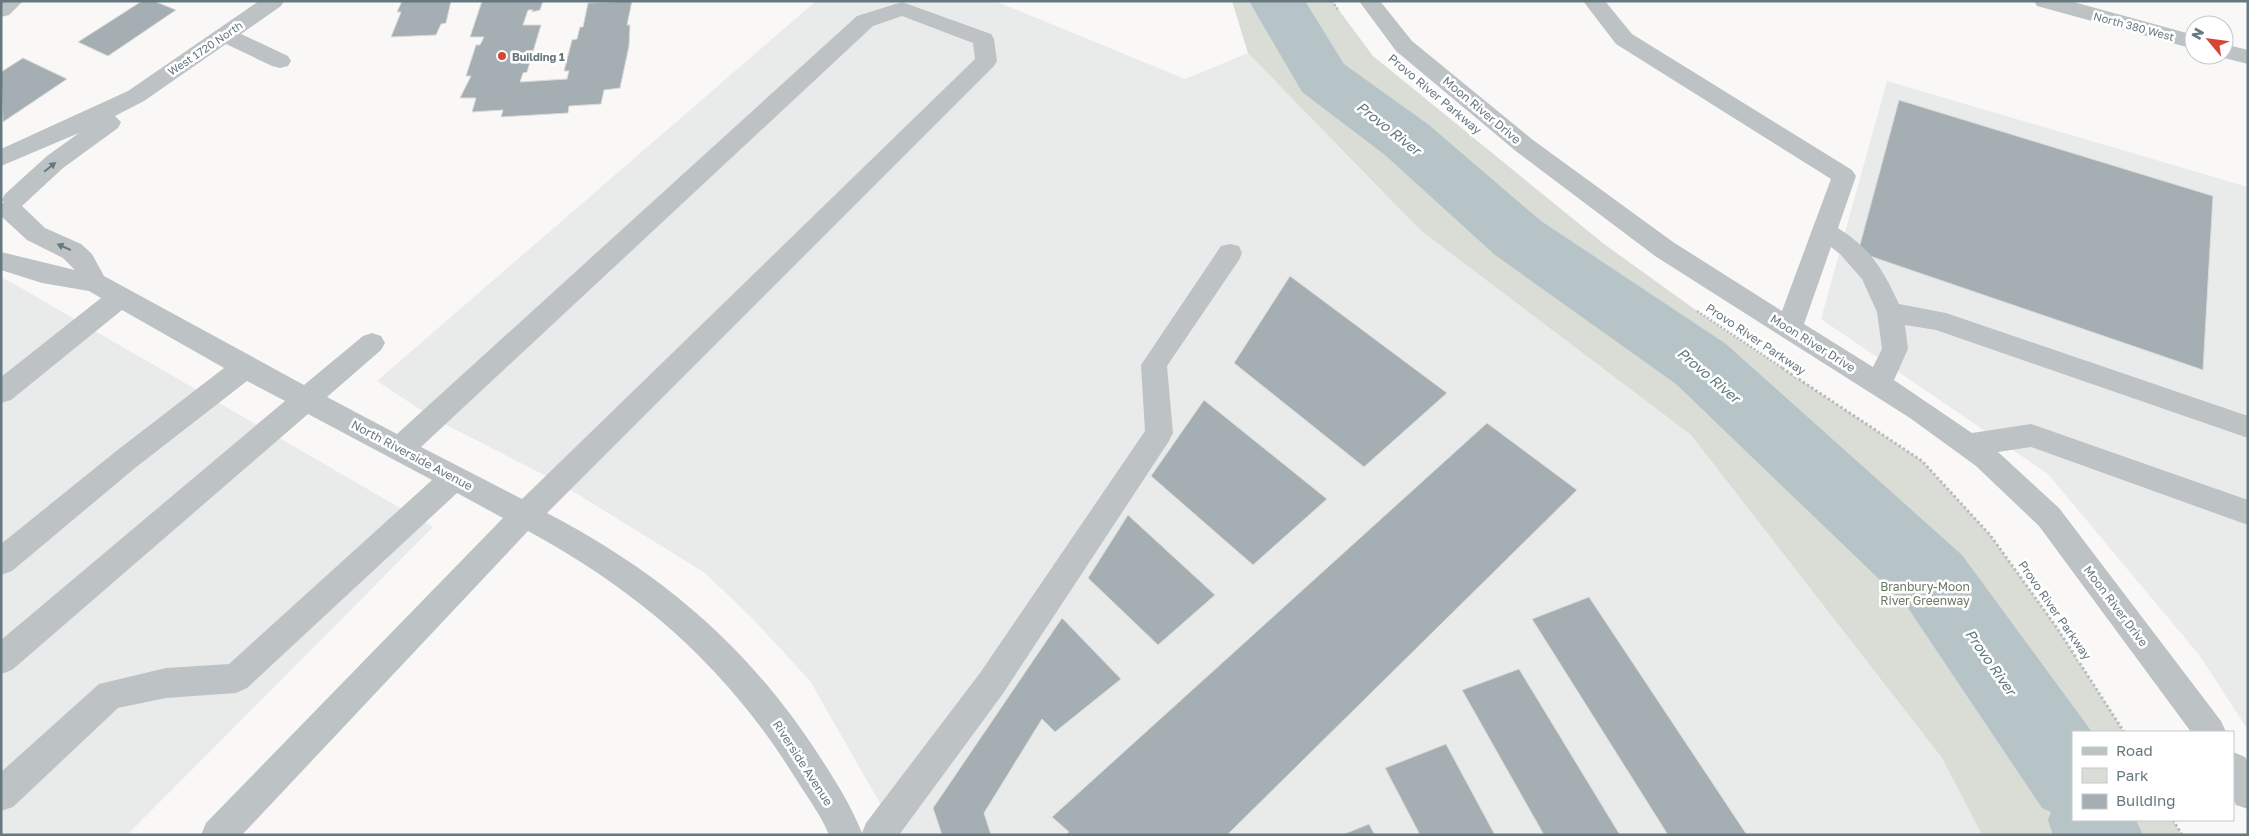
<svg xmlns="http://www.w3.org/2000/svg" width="2249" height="836" font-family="'Golos Text',sans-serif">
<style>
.built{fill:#e9eaea}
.green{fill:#d9ddd6}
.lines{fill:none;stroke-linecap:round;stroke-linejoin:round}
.river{fill:#b7c4c7;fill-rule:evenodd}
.building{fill:#a5afb3;stroke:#dadad9}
.path-far1{stroke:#b8bcbe;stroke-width:2.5;stroke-dasharray:2 2;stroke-linecap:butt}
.path{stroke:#b8bcbe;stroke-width:3;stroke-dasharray:2.5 2.5;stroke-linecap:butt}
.minor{fill:#bdc3c5;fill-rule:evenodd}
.oneway{fill:#66787f}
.poi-dot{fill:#d74537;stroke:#fff;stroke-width:2}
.labels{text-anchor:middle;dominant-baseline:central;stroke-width:5;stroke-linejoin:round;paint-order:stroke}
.far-street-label{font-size:11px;fill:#66787f;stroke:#fff}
.far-poi-label{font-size:11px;font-weight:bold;fill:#66787f;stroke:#fff;text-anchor:start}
.street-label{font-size:12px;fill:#66787f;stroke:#fff}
.park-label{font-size:12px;fill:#6a7864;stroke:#fff}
.water-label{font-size:14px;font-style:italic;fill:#607679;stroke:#fff}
</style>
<rect width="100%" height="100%" fill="#f9f8f6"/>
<path class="built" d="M816,1H995L1185,79L1248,53L1420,230L1691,435L1942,758L1982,835H898L810,681L754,620L705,573L558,482L433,418L377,381Z
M1887,81L2248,187V730L2200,656L2048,474L1821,319Z
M1,278L9,281L433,527L127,835H1Z"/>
<path class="green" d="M1232,1H1332L1373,56L1604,244L1711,321L1922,461L1990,535L2057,628L2124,732H2073V820H2173L2182,835H1982L1942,758L1691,435L1420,230L1248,53Z"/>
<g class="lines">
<path class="river" d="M1249,1H1305L1344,64L1429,125L1541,221L1726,344L1962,555L2092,732H2073V820H2136L2143,835H2053L2048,820L2051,812L2042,808L1906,605L1676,384L1495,255L1385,155L1302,92Z"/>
</g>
<path class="building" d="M142,1H154L176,10L108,56L78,42Z
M402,1H451L446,23L441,24L436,35L391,37L401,12H397Z
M482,1H543L540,10L532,12L533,10H528L523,25H541L527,72L523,73L520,82L567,79L569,71H564L572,40L577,39L580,27H583L588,3L632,1L627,25H630L629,46L620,88L604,90L601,104L569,106L568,113L501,117L503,110L472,112L476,98H460L471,76H466L476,45H480L484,37H470Z
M23,58L67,79L3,122L1,72Z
M1899,100L2213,196L2203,370L1858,252Z
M1290,276L1447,393L1364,467L1234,363Z
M1204,400L1327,499L1253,565L1151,476Z
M1487,423L1577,490L1227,835H1065L1069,832L1052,817Z
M1128,515L1215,595L1158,645L1088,578Z
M1589,597L1747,835H1668L1532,619Z
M1062,618L1121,679L1055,732L1042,719L984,813L991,835H942L933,808Z
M1519,669L1620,835H1544L1462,690Z
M1446,744L1495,835H1420L1385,768Z
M1369,824L1375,835H1342Z"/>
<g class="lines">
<path class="path-far1" d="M1332,1L1339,11
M1697,311L1784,369"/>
<path class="path" d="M1782,368L1922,461L1990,535L2057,628L2124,732
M2173,820L2182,835"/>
<path class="minor" d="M1,1H23L9,15L1,17Z
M259,1H284L281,6L241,34L288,56L291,61L288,66L280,68L272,66L226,44L144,101L115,116L121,122L118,128L63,168L22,206L45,228L81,244L92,254L104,276L304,385L363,336L372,333L381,336L385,343L381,350L327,397L397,434L857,16L902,2L991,34L994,39L997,61L994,66L547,513C662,573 749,647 820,757C836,782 851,805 862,833L866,823L980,673L1145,431L1141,365L1221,246L1230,244L1239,246L1242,253L1239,260L1167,366L1173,433L1169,441L1002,695L899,835H829C821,815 807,797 796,779C728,669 642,593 528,531L242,835H201L206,823L503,518L457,493L247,688L236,693L166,698L118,708L13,807L1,811V772L99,684L166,668L229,664L432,480L308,414L12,670L1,674V640L285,401L247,381L135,468L12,571L1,575V544L115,452L224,368L122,310L11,400L1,403V377L101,298L89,291L42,283L1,270V252L75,270L63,258L27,240L1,216V204L4,203L2,200L5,194L47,156L79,133L1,166V149L128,91ZM902,16L973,43L975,59L522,499L421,447L873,26Z
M1359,1H1380L1412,41L1533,140L1673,242L1782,311L1831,179L1616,44L1583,1H1605L1632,34L1852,170L1856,176L1838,228C1871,249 1882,268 1899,304L1946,313L2248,416V438L1936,330L1905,325L1908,349L1894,380L1972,433L2031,424L2248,500V525L2031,447L1998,452L2059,508L2221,721L2226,732H2191L2039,526L1976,466L1910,418L1655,256L1517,152L1396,51ZM1831,247L1840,254L1862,279L1877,312L1882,349L1873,367L1804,324Z
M2034,1H2070L2194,35V49L2037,6Z
M2224,44L2248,50V64L2216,56L2224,55Z
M2233,752L2245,757L2248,762V809L2236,805L2233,799Z"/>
</g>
<defs><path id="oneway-solid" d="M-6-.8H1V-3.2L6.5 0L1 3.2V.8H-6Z" transform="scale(1.25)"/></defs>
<g class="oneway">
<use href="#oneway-solid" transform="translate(50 167) rotate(-39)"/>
<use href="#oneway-solid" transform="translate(64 247) rotate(-156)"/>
</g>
<circle class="poi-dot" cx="502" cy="56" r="5"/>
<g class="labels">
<g class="far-street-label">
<text transform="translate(2134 26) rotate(15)">North 380 West</text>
<text transform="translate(205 48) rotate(-34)">West 1720 North</text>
</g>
<g class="far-poi-label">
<text x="512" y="56">Building 1</text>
</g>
<g class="street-label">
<text transform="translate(1435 94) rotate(40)">Provo River Parkway</text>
<text transform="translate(1482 110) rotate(40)">Moon River Drive</text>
<text transform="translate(1756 339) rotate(34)">Provo River Parkway</text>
<text transform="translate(1813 343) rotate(32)">Moon River Drive</text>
<text transform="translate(412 455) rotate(28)">North Riverside Avenue</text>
<text transform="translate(2116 606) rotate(53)">Moon River Drive</text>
<text transform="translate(2055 610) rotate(55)">Provo River Parkway</text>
<text transform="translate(803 763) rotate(57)">Riverside Avenue</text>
</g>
<g class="park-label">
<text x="1925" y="586">Branbury-Moon<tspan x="1925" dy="14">River Greenway</tspan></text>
</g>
<g class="water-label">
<text transform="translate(1389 128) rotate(38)">Provo River</text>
<text transform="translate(1709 375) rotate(40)">Provo River</text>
<text transform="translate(1991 662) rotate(55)">Provo River</text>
</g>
</g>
<rect width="2249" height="836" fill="none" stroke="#66787f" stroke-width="5"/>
<rect x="2072" y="731" width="162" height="90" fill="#ffffff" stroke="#c2c9cc"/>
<rect x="2082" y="747" width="25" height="8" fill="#bdc3c5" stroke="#c2c9cc"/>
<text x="2116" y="756" font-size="15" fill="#66787f">Road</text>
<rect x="2082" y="768" width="25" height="15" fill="#d9ddd6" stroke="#c2c9cc"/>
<text x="2116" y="781" font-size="15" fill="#66787f">Park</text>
<rect x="2082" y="794" width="25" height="15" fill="#a5afb3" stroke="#c2c9cc"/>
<text x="2116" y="806" font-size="15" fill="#66787f">Building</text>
<g transform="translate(2209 40) rotate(299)"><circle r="24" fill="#ffffff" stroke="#c2c9cc"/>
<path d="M0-4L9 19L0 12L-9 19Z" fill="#d74537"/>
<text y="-8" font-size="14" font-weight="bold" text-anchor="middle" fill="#66787f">N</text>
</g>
</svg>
